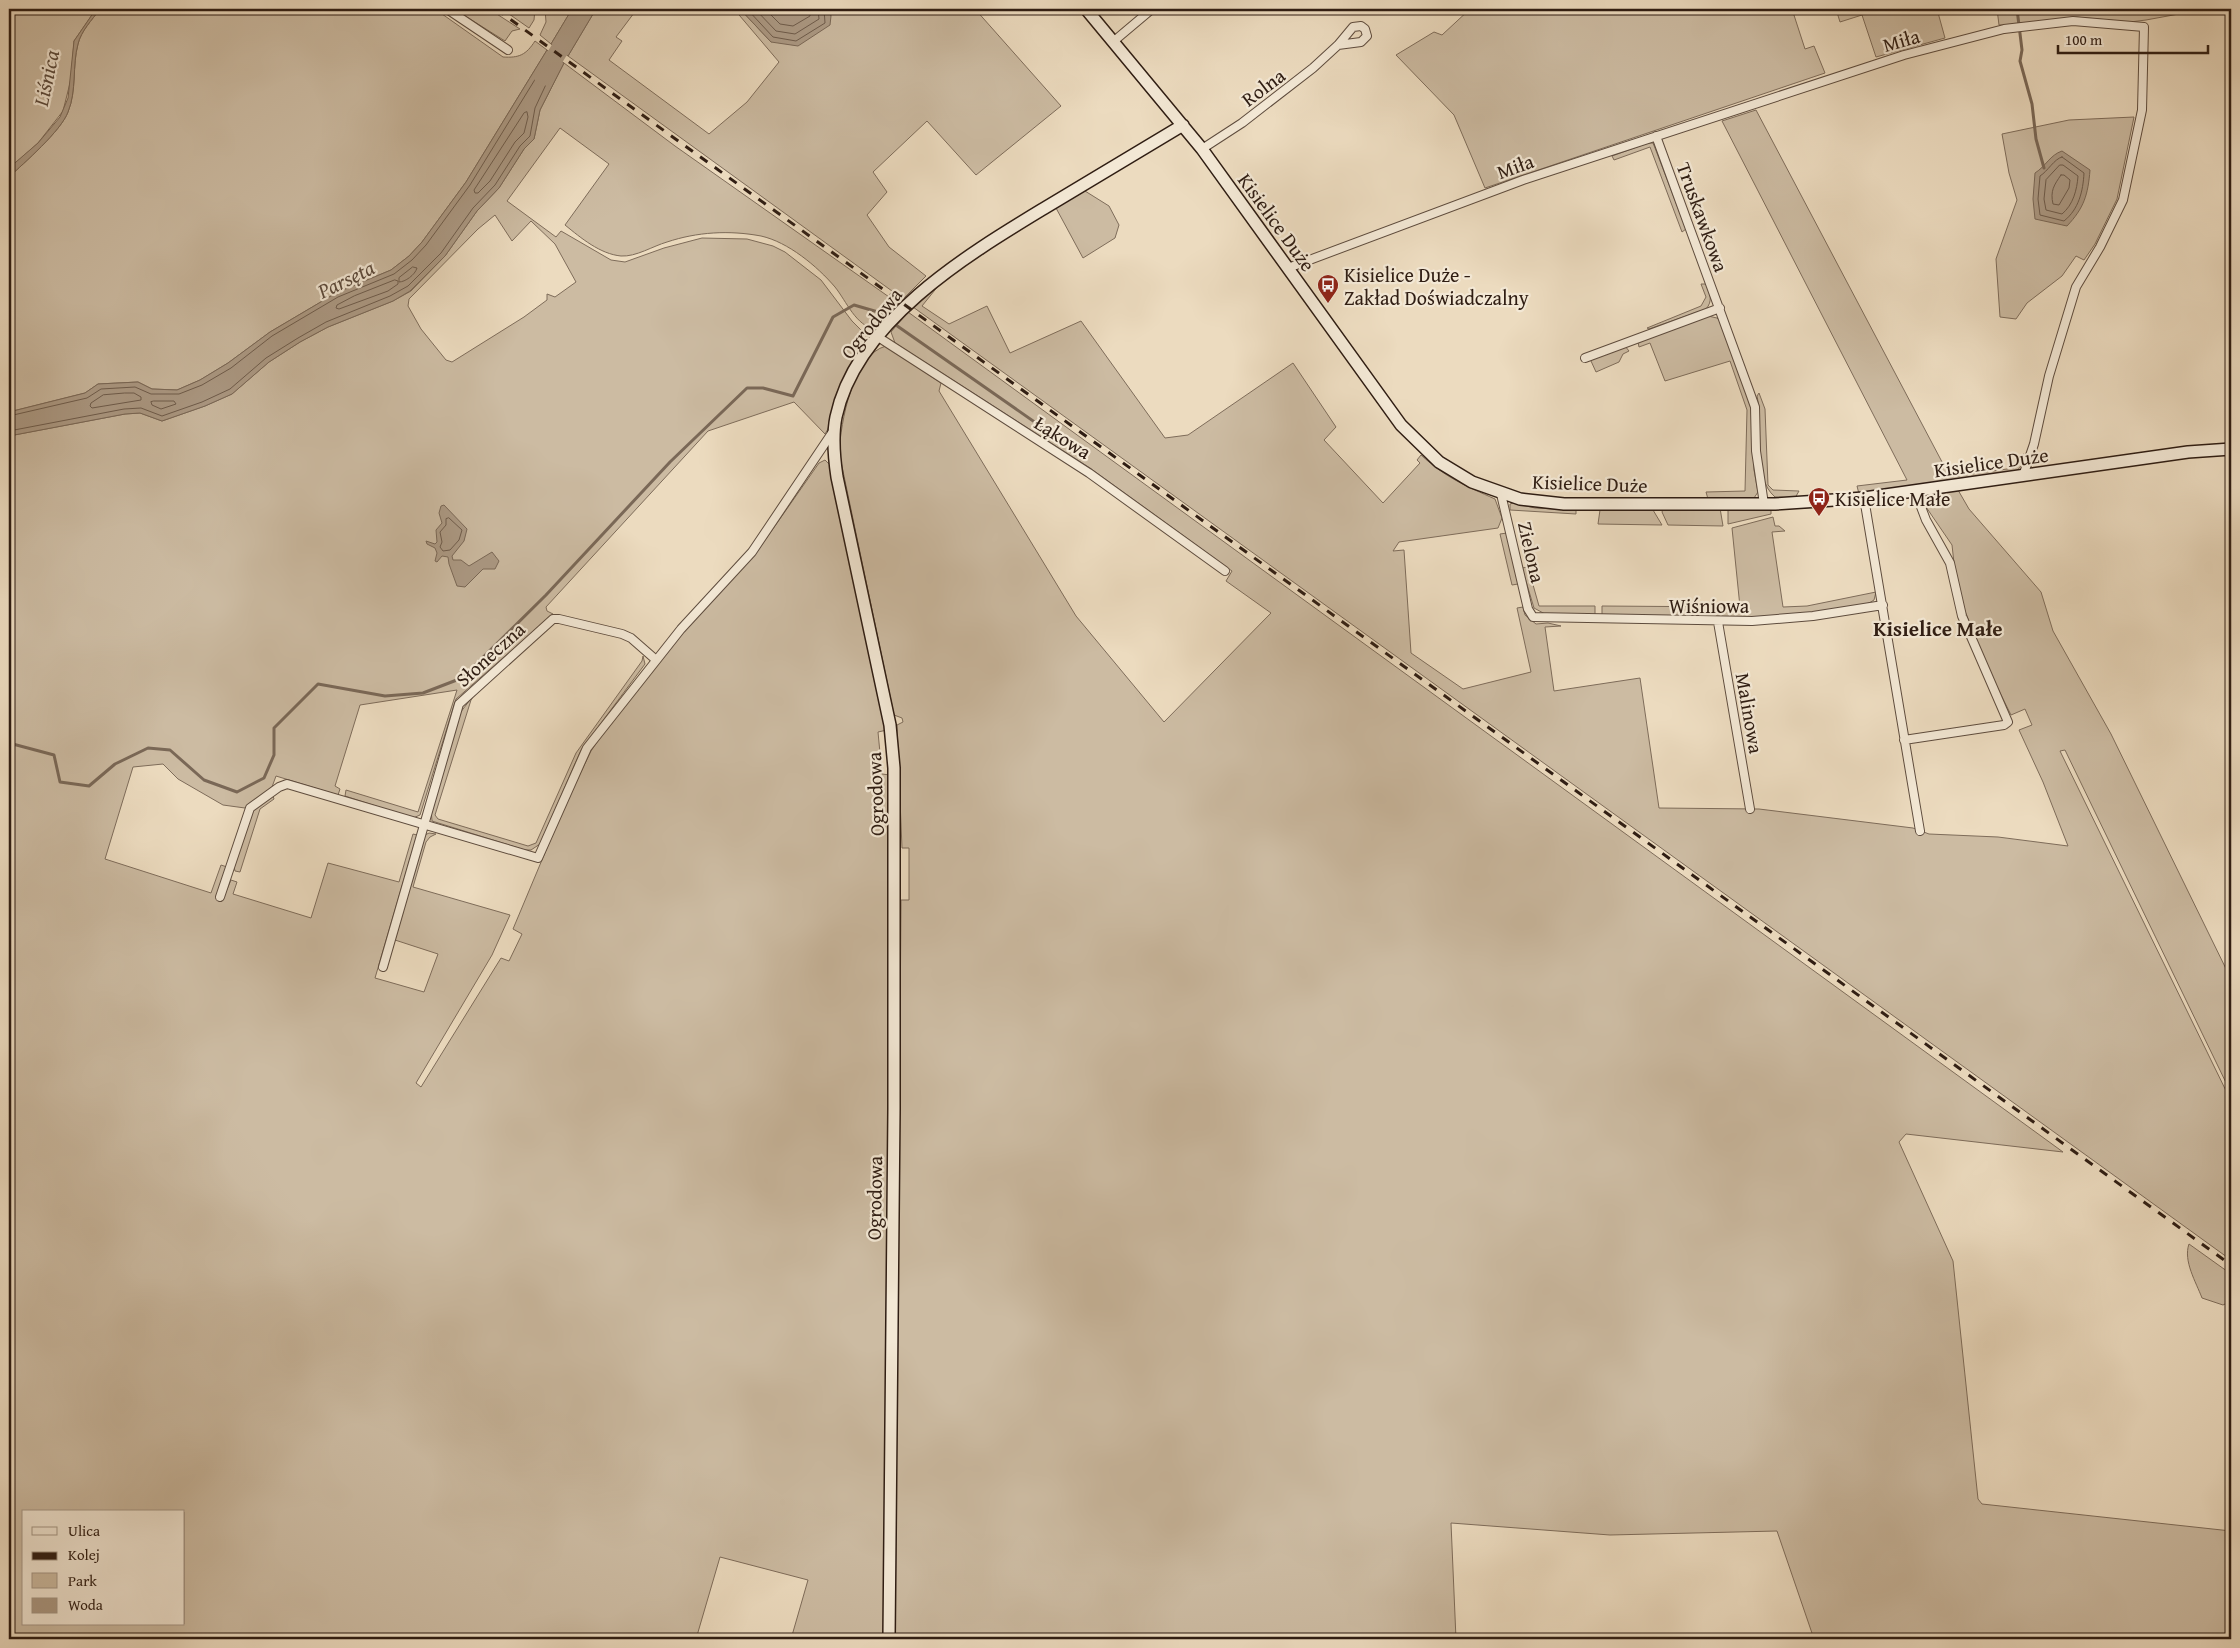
<svg xmlns="http://www.w3.org/2000/svg" width="2240" height="1648" font-family="'Gentium Book Plus',serif">
<style>
.green{fill:#ccbba2;stroke:#7e6c5a;fill-rule:evenodd}
.water{fill:#ac9a85;stroke:#7a6857}
.lines{fill:none;stroke-linecap:round;stroke-linejoin:round}
.shore{stroke:#6e5c4c;stroke-width:1}
.stream{stroke:#7a6857;stroke-width:3}
.river{stroke:#ac9a85;stroke-width:18}
.street-casing{stroke:#5e4c3e;stroke-width:10}
.secondary-casing{stroke:#2f1d13;stroke-width:14}
.street{stroke:#f3e8d5;stroke-width:8}
.secondary{stroke:#f3e8d5;stroke-width:11}
.rail{stroke:#2f1d13;stroke-width:3;stroke-dasharray:9 9;stroke-linecap:butt}
.labels{text-anchor:middle;dominant-baseline:central;stroke-width:4.5;stroke-linejoin:round;paint-order:stroke}
.street-label{font-size:20px;fill:#2f1d13;stroke:#f3e8d5}
.poi-label{font-size:20px;fill:#2f1d13;stroke:#f3e8d5;text-anchor:start}
.water-label{font-size:21px;font-style:italic;fill:#5b493b;stroke:#f3e8d5}
.neighbourhood-label{font-size:21px;font-weight:bold;fill:#2f1d13;stroke:#f3e8d5}
</style>
<rect width="100%" height="100%" fill="#ecdbbf"/>
<filter id="stains"><feTurbulence type="fractalNoise" baseFrequency=".004" numOctaves="4"/><feColorMatrix values="0 0 0 0 .2 0 0 0 0 .09 0 0 0 0 .02 0 0 0 .5 -.17"/></filter>
<radialGradient id="worn" r=".72"><stop offset=".6" stop-color="#630" stop-opacity="0"/><stop offset="1" stop-color="#630" stop-opacity=".3"/></radialGradient>
<path class="green" d="M9,9H96L74,41L71,79L63,111L38,143L11,167L9,164Z
M100,9H435L503,57C519,58 526,55 535,41L547,50L466,182L422,242L409,256L391,270L336,293L270,332L228,363L200,380L177,390L152,389L138,382L98,384L85,393L9,412V177C24,163 61,131 68,112C77,90 72,66 78,44C81,31 92,20 100,9Z
M454,9H489L520,29L512,31L505,41Z
M502,9H535L534,20L529,28Z
M545,9H572L551,44L540,35L546,22Z
M596,9H637L616,37L622,41L609,60L709,134L747,102L779,62L734,9H740L771,42L831,16L828,9H975L1061,106L976,175L927,121L873,172L887,192L867,215L889,247L926,276L903,299L568,56Z
M1470,9H1792L1805,49L1814,46L1825,73L1485,188L1454,115L1396,55L1434,32L1442,35Z
M1836,9H1937L1945,38L1876,57L1862,15L1840,22Z
M1997,9H2206L2146,20L2130,22L2076,17L2007,25H1999Z
M564,63L675,146L899,304L876,330C855,325 847,302 835,287C817,266 788,242 761,236C729,230 697,232 667,242C653,246 636,257 621,256C600,254 581,238 565,225L609,164L560,128L507,201L556,237L561,231L611,260L625,262L664,248L702,238L747,239L773,246L785,252L821,280L852,321L869,338C856,358 842,377 835,400C831,411 832,424 825,434L794,402L708,431L546,607L547,611L553,614L456,699L420,815L413,818L345,796L346,790L418,812L457,690L360,705L335,786L340,789L338,795L276,776L272,787L245,808L223,805L178,779L163,764L133,767L105,859L211,893L221,865L227,867L217,900L222,901L231,880L237,882L233,894L311,918L328,863L399,882L413,834L417,835L375,978L424,992L438,954L395,940L425,835L429,833L436,834L430,837L426,842L413,887L510,915L492,955L416,1083L421,1087L501,958L509,961L522,934L513,929L565,805L591,751L620,708L676,640L756,553L819,463L825,460L831,466L887,730L878,732L882,774L890,775L891,796L885,1639H791L808,1580L720,1557L696,1639H9V436L125,414L140,413L162,421L205,406L232,394L269,362L300,342L328,327L393,301L411,291L445,256L477,211L499,188L524,149L534,139L540,110ZM495,215L512,241L531,221L555,244L576,282L555,297L547,294V300L524,317L452,362L446,360L421,329L408,306L409,299L478,229ZM24,1512H184V1624H24Z
M1756,110L1950,477L2014,468L2021,460L2023,454L2025,455C2024,463 2021,468 2014,472L1859,494L1857,486L1907,480L1722,121Z
M2134,117L2117,199L2095,244L2084,260L2076,256L2062,276L2027,303L2016,319L2000,317L1996,259L2017,200L2009,173L2002,134L2069,120Z
M1648,143H1653L1655,148L1686,229L1682,232L1650,147L1614,160L1612,156Z
M1085,191L1109,206L1119,225L1115,238L1083,258L1056,208Z
M943,280L922,306L949,324L987,306L1010,353L1081,321L1165,438L1188,435L1293,363L1336,427L1324,440L1383,503L1420,463L1417,460L1421,455C1446,478 1466,486 1495,499L1502,518L1498,528L1399,542L1393,551L1404,550L1411,653L1463,689L1531,672L1517,608L1523,607L1525,615L1536,624L1548,623L1561,626L1545,627L1554,691L1640,678L1659,808L1759,809L1913,828L1929,834L1998,837L2068,846L2043,782L2019,730L2032,725L2025,709L2011,715L1984,661L1957,590L1952,545L1926,507V499L1933,492L1958,490L1969,509L2041,592L2053,631L2111,734L2231,979V1093L2065,750L2060,751L2231,1101V1260L913,307Z
M1701,284H1707C1710,294 1713,301 1706,309L1649,329L1647,328L1701,306L1706,297Z
M908,312L2063,1152L1906,1134L1899,1142L1953,1261L1978,1499L1982,1504L2231,1531V1639H1814L1777,1531L1610,1535L1451,1523L1456,1639H895L901,906V900H909V848H902L897,728V725L903,722L902,718L894,715L839,452C841,423 852,355 886,346L941,383L939,391L1076,616L1164,722L1271,613L1226,581L1232,571L1090,468L895,343L891,332Z
M1708,316L1717,318L1721,322L1751,405L1754,470L1758,492L1754,498L1748,499H1708L1706,492L1745,491L1747,410L1730,361L1665,381L1650,343L1639,347L1638,342Z
M1625,346L1629,351L1623,354L1619,362L1596,372L1591,361L1592,359Z
M1759,393L1765,409L1768,485L1773,490L1799,491L1795,498L1775,497C1751,477 1764,425 1757,396Z
M1513,503L1535,508L1576,510V514L1510,510V504Z
M1720,508L1723,526L1668,525L1662,512L1663,509Z
M1728,509H1768L1771,510V514L1728,524Z
M1600,510H1653L1662,525L1598,524Z
M1773,517L1775,526H1779L1785,531L1772,532L1783,607L1807,606L1876,592L1874,600C1865,607 1848,607 1837,609C1759,622 1680,616 1602,615V606L1740,607L1732,528Z
M1507,533L1518,584L1512,585L1500,534Z
M1528,567L1539,606H1595V615L1545,614L1534,608L1522,568Z
M643,656L645,664L581,750L540,844L531,850H525L432,821L431,809L460,713L476,692L471,700L435,815L438,819L528,846L536,843L576,753L642,661Z
M273,796L274,799L260,809L240,872L235,871L234,867L252,811Z
M2189,1244L2231,1274V1301L2223,1305L2202,1298C2196,1282 2183,1261 2189,1244Z"/>
<path class="water" d="M96,9H100C92,20 81,31 78,44C72,66 77,90 68,112C61,131 24,163 9,177V168L38,143L60,117L68,98L74,41Z
M572,9H596L568,56L551,44Z
M740,9H828L831,16L830,25L798,46L771,42Z
M547,50L564,63L540,110L534,139L524,149L499,188L477,211L445,256L410,291L393,301L328,327L300,342L269,362L232,394L205,406L162,421L140,413L125,414L9,436V412L85,393L98,384L138,382L152,389L177,390L200,380L228,363L270,332L336,293L391,270L409,256L422,242L466,182Z
M2062,151L2090,170C2088,195 2084,208 2067,226L2035,219L2033,199L2035,173C2046,166 2050,155 2062,151Z
M444,505L467,529L464,541L452,556L453,560H461L469,566L492,552L499,561L495,569H483L465,587L457,586L449,564L448,557L442,556L437,562L435,561L437,553L435,548L427,544L426,541L435,544L437,542L436,530L442,523L439,513L441,506Z"/>
<g class="lines">
<path class="shore" d="M576,9L559,41L565,47L568,46L590,9
M747,9L773,37L796,41L825,23L824,9
M755,9L776,31L795,34L819,19L818,9
M765,9L780,24L793,26L810,16V9
M527,112L528,117L524,133L515,142L490,181L478,193H475L474,190L524,113Z
M2062,157L2084,173C2083,191 2079,209 2064,221L2040,215L2038,199L2040,176C2048,171 2054,159 2062,157Z
M2060,165H2063L2078,176C2077,190 2073,205 2062,214L2046,210L2044,199L2046,180Z
M2061,175H2064L2070,180L2069,188L2059,205L2053,204C2050,191 2054,185 2061,175Z
M413,267L417,268C415,275 405,282 399,282V278Z
M395,280L398,281V284L388,291L339,309L336,308L337,305L354,296Z
M125,393H134L141,397V400L92,408L90,406L91,403L103,395Z
M154,401H174L176,404L161,409L152,405L151,402Z
M9,416L87,398L101,389L135,387L151,394H179L202,385L231,368L272,336L338,297L394,274L412,260L426,245L470,185L547,60L550,59L556,63L535,108L530,136L520,146L495,185L473,208L441,253L408,286L390,296L326,322L298,338L266,358L230,389L202,402L162,416L141,408L124,409L9,431
M449,518L462,530L459,540L450,550L443,551L440,547L442,542L440,532L446,525V519Z"/>
<path class="stream" d="M2017,9L2022,50L2020,61L2032,104L2036,139L2044,168
M893,323L1056,437
M9,743L54,755L60,782L89,786L115,764L148,748L170,750L204,780L237,792L264,778L274,755V728L318,684L385,696L423,693L462,678L546,595L670,462L747,388H763L793,396L833,317L854,305L878,312L888,319"/>
<path class="river" d="M543,77L584,9"/>
<g class="street-casing">
<path id="street" d="M447,9L508,50
M1114,41L1152,9
M1656,136L1750,393L1755,407L1756,451L1764,504
M1202,149L1242,123L1313,68L1338,45L1353,27L1361,26L1365,29L1367,36L1361,42L1338,45
M1288,268L1523,180L1904,55L2004,29L2073,21L2144,27L2142,110L2123,200L2100,247L2076,287L2049,376L2034,444L2023,476
M878,337L1089,473L1225,571
M1585,358L1720,308
M1501,494L1528,609L1533,617L1752,621L1813,616L1883,605
M1864,498L1920,831
M1718,622L1750,809
M1904,740L2004,725L2008,722L1962,616L1950,563L1926,520L1915,491
M220,897L250,808L279,787L287,784L538,858L587,748L681,629L752,552L834,430
M383,967L459,704L553,619H559L622,634L631,638L655,659"/>
</g>
<g class="secondary-casing">
<path id="secondary" d="M1086,9L1202,149L1401,425L1439,462L1472,482L1520,499L1564,504H1775L1864,498L2188,452L2231,449
M889,1639L894,1109V768L890,725L837,477C834,457 832,437 836,417C856,322 967,255 1043,209C1089,181 1136,153 1183,125"/>
</g>
<use href="#street" class="street"/>
<use href="#secondary" class="secondary"/>
<path class="rail" d="M496,9L2231,1265"/>
</g>
<defs>
<g id="bus-pin" transform="scale(1.125)"><path d="M0 17L-7.5 6A9.5 9.5 0 1 1 7.5 6Z" fill="#8f2418" stroke="#f3e8d5"/><path d="M-5-6H5V4H4V6H2V4H-2V6H-4V4H-5ZM-3.5-4V0h7V-4ZM-3.5 1.2v1.5H-2V1.2ZM2 1.2v1.5H3.5V1.2Z" fill="#fff"/></g>
</defs>
<g fill-rule="evenodd">
<use href="#bus-pin" x="1328" y="285"/>
<use href="#bus-pin" x="1819" y="498"/>
</g>
<g class="labels">
<g class="street-label">
<text transform="translate(1901 40) rotate(-16)">Miła</text>
<text transform="translate(1263 87) rotate(-37)">Rolna</text>
<text transform="translate(1515 166) rotate(-20)">Miła</text>
<text transform="translate(1703 217) rotate(70)">Truskawkowa</text>
<text transform="translate(1277 222) rotate(54)">Kisielice Duże</text>
<text transform="translate(871 323) rotate(-51)">Ogrodowa</text>
<text transform="translate(1063 437) rotate(32)">Łąkowa</text>
<text transform="translate(1991 462) rotate(-8)">Kisielice Duże</text>
<text transform="translate(1590 483) rotate(2)">Kisielice Duże</text>
<text transform="translate(1532 552) rotate(77)">Zielona</text>
<text x="1709" y="605">Wiśniowa</text>
<text transform="translate(490 654) rotate(-42)">Słoneczna</text>
<text transform="translate(1750 713) rotate(80)">Malinowa</text>
<text transform="translate(875 794) rotate(-92)">Ogrodowa</text>
<text transform="translate(874 1198) rotate(-89)">Ogrodowa</text>
</g>
<g class="poi-label">
<text x="1344" y="274">Kisielice Duże -<tspan x="1344" dy="23">Zakład Doświadczalny</tspan></text>
<text x="1835" y="498">Kisielice Małe</text>
</g>
<g class="water-label">
<text transform="translate(46 78) rotate(-78)">Liśnica</text>
<text transform="translate(346 279) rotate(-26)">Parsęta</text>
</g>
<g class="neighbourhood-label">
<text x="1938" y="628">Kisielice Małe</text>
</g>
</g>
<rect width="2240" height="1648" fill="none" stroke="#ecdbbf" stroke-width="30"/>
<rect x="10" y="10" width="2220" height="1628" fill="none" stroke="#2f1d13" stroke-width="2.5"/>
<rect x="15" y="15" width="2210" height="1618" fill="none" stroke="#2f1d13"/>
<rect x="22" y="1510" width="162" height="115" fill="#f3e8d5" stroke="#a59787"/>
<rect x="32" y="1527" width="25" height="8" fill="#f3e8d5" stroke="#a59787"/>
<text x="68" y="1536" font-size="15" fill="#2f1d13">Ulica</text>
<rect x="32" y="1552" width="25" height="8" fill="#2f1d13" stroke="#a59787"/>
<text x="68" y="1560" font-size="15" fill="#2f1d13">Kolej</text>
<rect x="32" y="1573" width="25" height="15" fill="#ccbba2" stroke="#a59787"/>
<text x="68" y="1586" font-size="15" fill="#2f1d13">Park</text>
<rect x="32" y="1598" width="25" height="15" fill="#ac9a85" stroke="#a59787"/>
<text x="68" y="1610" font-size="15" fill="#2f1d13">Woda</text>
<path d="M2058 45v8h150v-8" fill="none" stroke="#2f1d13" stroke-width="2.5"/>
<text x="2065" y="45" font-size="15" fill="#2f1d13" stroke="#f3e8d5" stroke-width="4" paint-order="stroke">100 m</text>
<rect width="100%" height="100%" filter="url(#stains)"/>
<rect width="100%" height="100%" fill="url(#worn)"/>
</svg>
